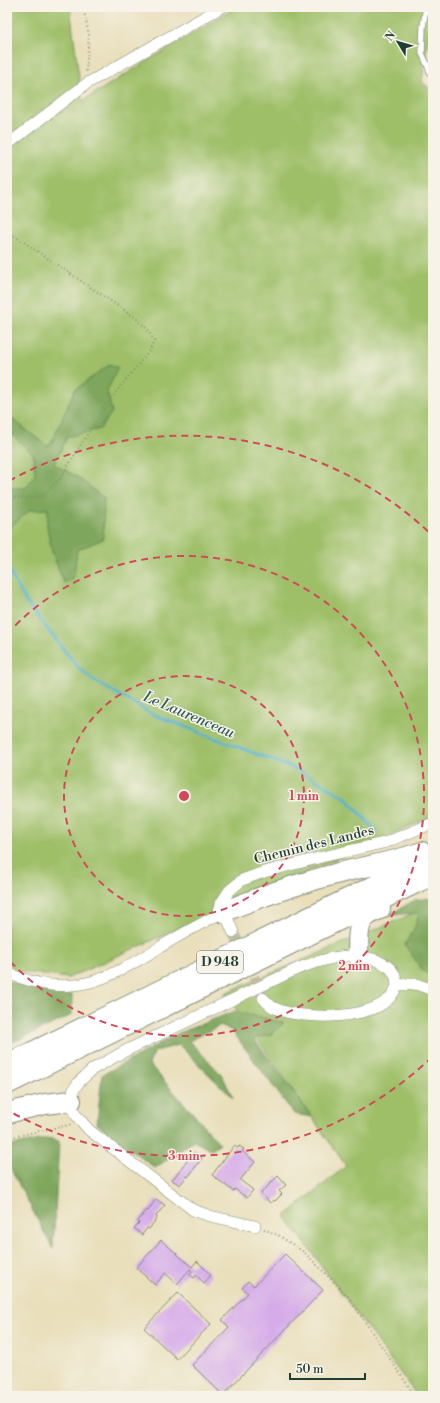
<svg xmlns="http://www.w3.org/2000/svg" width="440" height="1403" font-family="'Libre Bodoni',serif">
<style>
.green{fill:#9ebf68;stroke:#5e7e4e}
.forest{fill:#7ea65c;stroke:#4e7248}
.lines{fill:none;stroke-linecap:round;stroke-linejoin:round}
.stream{stroke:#4cb0cb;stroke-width:3}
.building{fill:#d5abe9}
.street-tunnel{stroke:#c1bfa0;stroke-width:11;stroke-dasharray:11 5.5;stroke-linecap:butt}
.lane-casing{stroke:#848e78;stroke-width:7}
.street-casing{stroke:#848e78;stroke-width:12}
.highway-casing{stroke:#848e78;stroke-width:22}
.path{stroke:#848e78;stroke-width:2;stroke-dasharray:1 3;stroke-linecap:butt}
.lane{stroke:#fff;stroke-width:5.5}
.street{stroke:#fff;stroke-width:11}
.highway{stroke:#fff;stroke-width:20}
.ring{fill:none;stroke:#d1495b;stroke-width:2;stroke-dasharray:7 5}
.labels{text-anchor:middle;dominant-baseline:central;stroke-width:3;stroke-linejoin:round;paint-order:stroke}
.shield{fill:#f7f3e8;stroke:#60746a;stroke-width:1}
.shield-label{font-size:13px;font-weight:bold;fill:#1f3d34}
.street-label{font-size:14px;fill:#1f3d34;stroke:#f7f3e8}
.water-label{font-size:15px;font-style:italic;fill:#2a5a5a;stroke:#f7f3e8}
.centre{fill:#d1495b;stroke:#f7f3e8;stroke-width:2}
.ring-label{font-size:12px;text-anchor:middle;font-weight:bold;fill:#d1495b;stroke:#f7f3e8;stroke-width:3;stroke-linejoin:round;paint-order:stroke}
</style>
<rect width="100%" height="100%" fill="#f7f3e8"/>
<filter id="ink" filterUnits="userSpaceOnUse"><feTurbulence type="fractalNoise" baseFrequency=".025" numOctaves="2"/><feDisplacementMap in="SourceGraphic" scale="8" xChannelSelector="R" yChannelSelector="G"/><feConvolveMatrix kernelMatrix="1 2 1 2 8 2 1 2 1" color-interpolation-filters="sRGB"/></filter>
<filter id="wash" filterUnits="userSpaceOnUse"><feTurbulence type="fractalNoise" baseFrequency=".012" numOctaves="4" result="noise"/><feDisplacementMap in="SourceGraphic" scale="16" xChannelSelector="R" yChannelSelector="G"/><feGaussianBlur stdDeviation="0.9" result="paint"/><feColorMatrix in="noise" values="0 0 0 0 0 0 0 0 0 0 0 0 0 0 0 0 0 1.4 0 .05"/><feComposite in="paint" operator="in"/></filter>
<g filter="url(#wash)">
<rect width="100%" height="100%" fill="#e9dfbb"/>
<path class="green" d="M7,7H70L82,101L236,7H433L422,82L433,91V816L68,978L7,970Z
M433,905V1396H417L285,1216L346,1166L225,993Z"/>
<path class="forest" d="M110,364L118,368L107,391L112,412L100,429L67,437L54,464L77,477L104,498L103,539L77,550L74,577L64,583L52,552L47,526L48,509L30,510L7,530V488H26L35,474L33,454L7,430V415L47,446L51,443L75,390Z
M433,898V977L423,971L405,945L415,927L419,913L389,915L415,900Z
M7,981L72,995V1015L7,1045V1034L11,1022L13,1000L7,998Z
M235,1011L284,1023L270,1035L254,1039L312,1117L294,1114L232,1031L221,1025L189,1041L222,1075L233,1098L179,1045L155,1051L149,1064L220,1144L211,1150L194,1141L155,1168L97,1124L102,1075L179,1033Z
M48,1138L59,1141L53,1249L7,1162V1147Z"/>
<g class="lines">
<path class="stream" d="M7,567L26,602L76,665L91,679L152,714L298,770L345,797L376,831"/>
</g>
<g id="blocks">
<path class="building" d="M234,1146L238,1148L239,1146L244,1149L242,1151L255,1162L240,1180L253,1190L247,1198L235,1189L233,1191L212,1175Z
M194,1152L202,1158L188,1177L187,1176L180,1185L172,1180Z
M278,1176L286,1185L279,1191L282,1194L275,1201L274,1200L270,1203L261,1193Z
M156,1199L165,1205L156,1216L157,1218L149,1229L147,1228L142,1235L134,1228L139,1223L138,1221L147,1210L148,1211Z
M161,1240L192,1267L197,1261L211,1275L204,1283L196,1275L194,1278L189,1274L192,1271L190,1269L177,1284L165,1273L155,1285L136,1268Z
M285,1254L323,1290L223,1395L192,1365L229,1327L222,1320L248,1293L242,1288L248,1281L254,1286Z
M178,1293L211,1324L177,1359L144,1328Z"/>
</g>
</g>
<g filter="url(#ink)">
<use href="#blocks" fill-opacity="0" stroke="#848e78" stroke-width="1"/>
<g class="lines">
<path class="street-tunnel" d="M233,932L262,995"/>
<g class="lane-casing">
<path id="lane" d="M426,7L423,27L422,53L433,78"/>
</g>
<g class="street-casing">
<path id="street" d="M7,145L86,84L222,7
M233,932L226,915L220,908L221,903L229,891L242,880L264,872L322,857L387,842L433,823
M7,973C77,1001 107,979 167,943C185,932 204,922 223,912
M397,985L416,984L433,990
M255,1226L210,1216L193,1210L89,1130L75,1114L72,1107L71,1101L74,1089L79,1082L93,1069L125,1051L299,968C324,959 351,951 376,960C382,963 390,966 393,972C397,978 398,986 394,992C379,1021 303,1020 277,1009C271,1007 267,1003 263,998"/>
</g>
<g class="highway-casing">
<path id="highway" d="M223,912C261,896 300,883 339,873C367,866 395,862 422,852
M358,956C359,945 356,927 364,919C368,914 375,911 380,909
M7,1064C150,997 290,925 433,858
M7,1084C150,1015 290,942 433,875
M7,1113L45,1104L71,1101"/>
</g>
<path class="path" d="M83,7L89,35L86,73
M7,232L13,235L136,318L148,330L154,341L150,350L104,407L60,479L42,496L26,498L7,497
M7,1139C28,1132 50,1130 72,1124
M264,1229L278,1235L304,1252L347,1295L415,1396"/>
<use href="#lane" class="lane"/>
<use href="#street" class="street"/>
<use href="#highway" class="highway"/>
</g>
</g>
<g class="ring">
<circle cx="184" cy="796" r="120"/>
<path d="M7 634A240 240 0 1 1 7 958"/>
<path d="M432 1057A360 360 0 0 1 9 1111M9 481A360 360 0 0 1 432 535"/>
</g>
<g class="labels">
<rect class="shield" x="197" y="951" width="46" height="22" rx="3"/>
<g class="shield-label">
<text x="220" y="962">D 948</text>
</g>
<g class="street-label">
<text transform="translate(314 845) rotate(-14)">Chemin des Landes</text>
</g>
<g class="water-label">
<text transform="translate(189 715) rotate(23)">Le Laurenceau</text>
</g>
</g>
<circle cx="184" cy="796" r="6" class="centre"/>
<g class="ring-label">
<text x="304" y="800">1 min</text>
<text x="354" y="970">2 min</text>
<text x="184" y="1160">3 min</text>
</g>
<rect width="440" height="1403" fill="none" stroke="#f7f3e8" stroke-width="24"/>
<g transform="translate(398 42) rotate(308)" stroke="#f7f3e8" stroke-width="3" paint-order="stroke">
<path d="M0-3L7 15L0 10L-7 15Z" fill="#1f3d34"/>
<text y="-6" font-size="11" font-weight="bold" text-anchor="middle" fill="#1f3d34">N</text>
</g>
<path d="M290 1373v6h75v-6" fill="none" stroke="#1f3d34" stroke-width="2"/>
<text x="296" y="1373" font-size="12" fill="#1f3d34" stroke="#f7f3e8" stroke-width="3" paint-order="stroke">50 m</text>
</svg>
